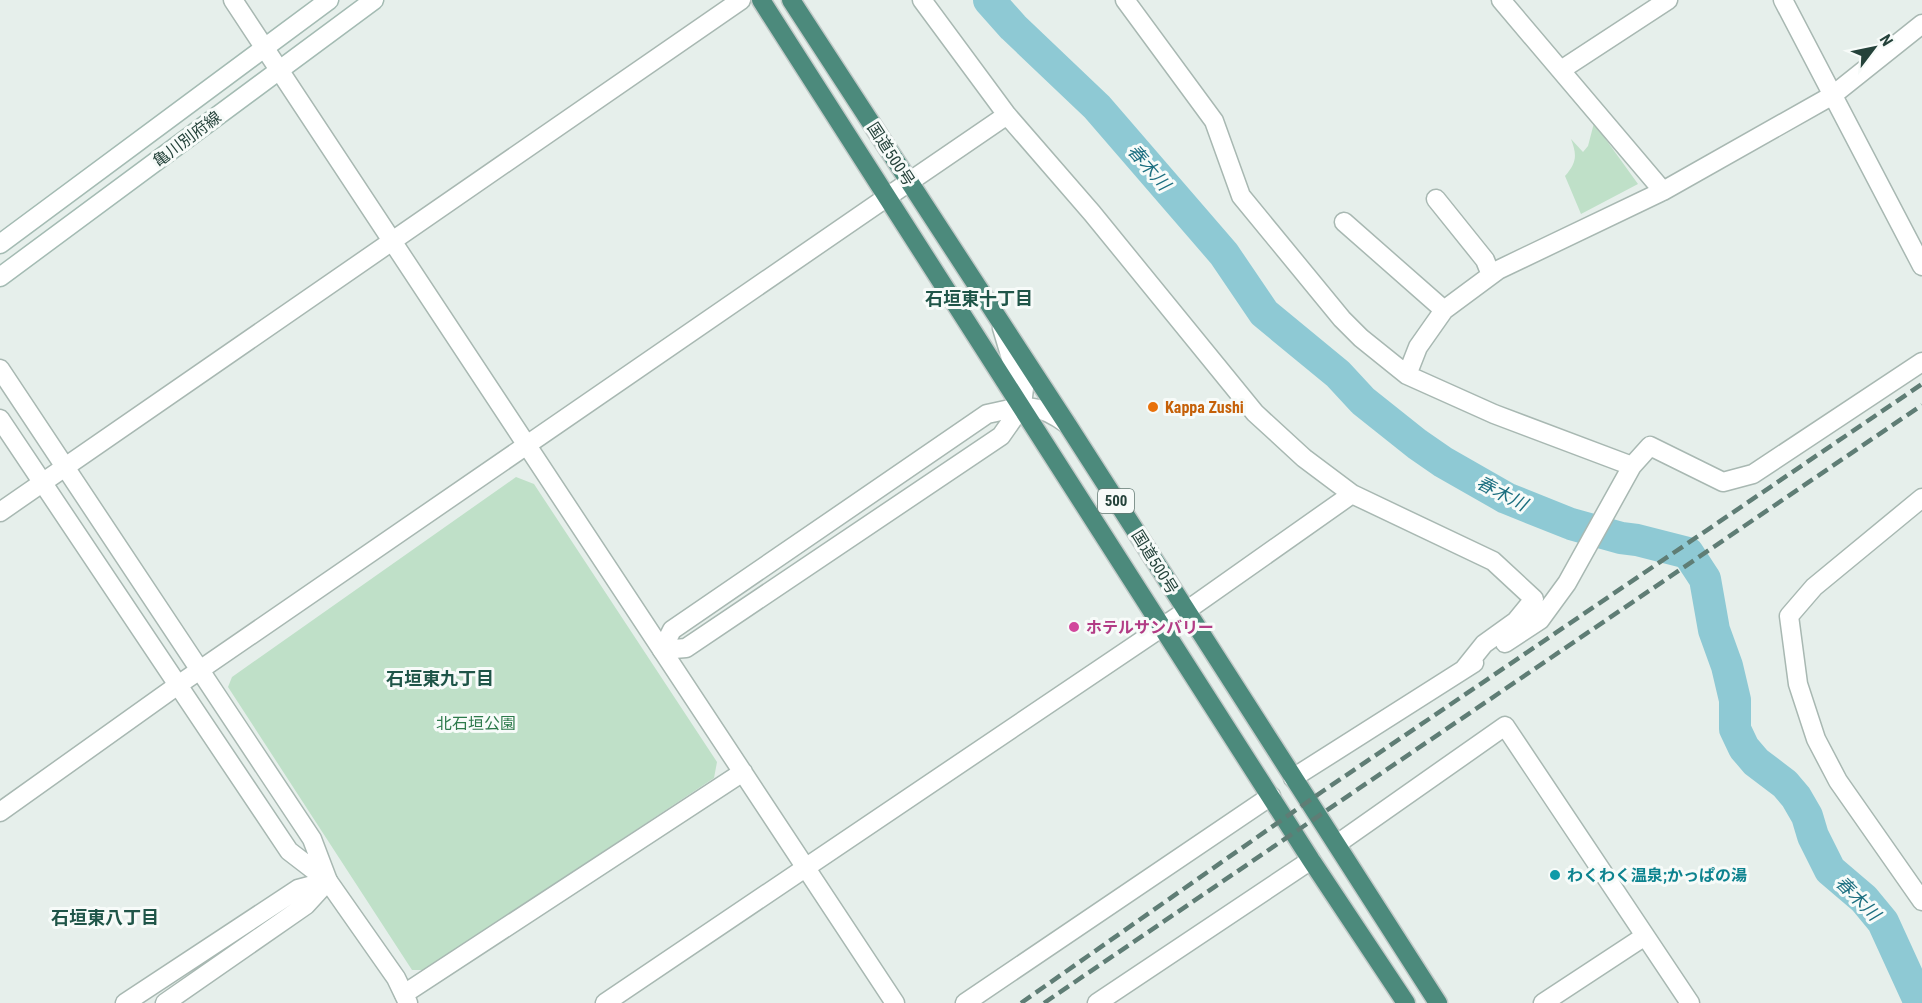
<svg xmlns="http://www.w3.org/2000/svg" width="1922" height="1003" font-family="'Roboto Condensed','Noto Sans JP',sans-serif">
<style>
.green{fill:#bfe0c8}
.water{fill:#8ec9d4}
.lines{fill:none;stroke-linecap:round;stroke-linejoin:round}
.river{stroke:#8ec9d4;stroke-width:32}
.minor-casing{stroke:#a8b8b2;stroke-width:21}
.tertiary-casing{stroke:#a8b8b2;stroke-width:21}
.secondary-casing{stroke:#a4bbb3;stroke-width:21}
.trunk-casing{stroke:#c2cac8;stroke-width:21}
.minor{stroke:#fff;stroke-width:18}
.tertiary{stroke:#fff;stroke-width:18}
.secondary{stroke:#fff;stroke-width:18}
.trunk{stroke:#4c8a7c;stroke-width:18}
.rail{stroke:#5f7d75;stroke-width:4.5;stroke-dasharray:12 6;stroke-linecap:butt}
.food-dot{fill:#e8710a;stroke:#f7fbf9;stroke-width:2}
.hotel-dot{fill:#d1479c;stroke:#f7fbf9;stroke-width:2}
.culture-dot{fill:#0f9aa8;stroke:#f7fbf9;stroke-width:2}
.labels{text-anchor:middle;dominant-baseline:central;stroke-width:6;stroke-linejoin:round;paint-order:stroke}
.shield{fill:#f7fbf9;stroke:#637a73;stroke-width:1.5}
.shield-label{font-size:15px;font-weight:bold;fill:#24423a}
.street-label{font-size:16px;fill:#24423a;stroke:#f7fbf9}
.food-label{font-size:16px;font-weight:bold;fill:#c56008;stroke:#f7fbf9;text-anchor:start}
.hotel-label{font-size:16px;font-weight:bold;fill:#b23c85;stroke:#f7fbf9;text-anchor:start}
.park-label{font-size:16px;fill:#2d7a4b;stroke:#f7fbf9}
.culture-label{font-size:16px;font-weight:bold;fill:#0d838f;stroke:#f7fbf9;text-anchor:start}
.water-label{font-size:18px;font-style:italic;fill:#1c6f80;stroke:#f7fbf9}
.neighbourhood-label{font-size:18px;font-weight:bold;fill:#1f5548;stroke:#f7fbf9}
</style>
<rect width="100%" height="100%" fill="#e6efeb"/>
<path class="green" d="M1594,123L1638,184L1581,214L1565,176C1577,162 1577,155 1571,139L1583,152L1588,146Z
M516,477L534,484L717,762L714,778L425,970H412L228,687L232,677Z"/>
<path class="water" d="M1922,975V1003H1909L1903,976Z"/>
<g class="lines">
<path class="river" d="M989,0L1013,27L1097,107L1224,254L1264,313L1338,374L1363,401L1417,444L1443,462L1506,498L1571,524L1621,538L1637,540L1688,553L1705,579L1714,630L1727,666L1735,700V729L1744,748L1756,762L1785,784L1796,797L1807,816L1813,836L1830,870L1864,899L1883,922L1920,1003"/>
<g class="minor-casing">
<path id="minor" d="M233,0L895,1003
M922,0L1007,115L1092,213L1255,413L1304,458L1352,494L1493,561L1534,599L1516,621L1484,644L1464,669
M1125,0L1214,121L1241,196L1342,319L1361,338L1407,375L1494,414L1632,466
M1501,0L1663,191
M1783,0L1922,266
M1561,70L1668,0
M909,182L1007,115
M1436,199L1485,260L1491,275
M1344,222L1444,310
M0,369L312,839L328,881
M1407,375L1418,347L1444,310L1498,270L1663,191L1833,95L1922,24
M0,419L289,851L328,881
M1922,498L1814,587L1789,616L1798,684L1816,739L1838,781L1922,901
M1186,611L1352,494
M1505,643L1540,620L1567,583L1632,466L1650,446L1723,482L1753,474L1922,362
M1293,778L1474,663
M1337,844L1505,726L1690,1003
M404,994L743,772
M125,1003L298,889L328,881
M165,1003L306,905L328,881
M1097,1003L1311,860
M1543,1003L1645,936"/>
</g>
<g class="tertiary-casing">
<path id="tertiary" d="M0,512L741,0
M662,650L686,648L1001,436L1022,406L1024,388L1013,365L1002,328
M662,650L672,630L987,414C1024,406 1035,401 1067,424
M0,812L178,685L909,182
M328,881L396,978L408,1003
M605,1003L1186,611
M965,1003L1271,796"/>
</g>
<g class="secondary-casing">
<path id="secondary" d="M0,244L329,0
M0,277L374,0"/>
</g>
<g class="trunk-casing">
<path id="trunk" d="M761,0L1311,860L1406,1003
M791,0L1067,424L1438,1003"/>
</g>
<use href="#minor" class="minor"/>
<use href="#tertiary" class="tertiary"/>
<use href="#secondary" class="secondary"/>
<use href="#trunk" class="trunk"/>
<path class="rail" d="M1021,1003L1323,791L1922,384
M1044,1003L1922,405"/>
</g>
<circle class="food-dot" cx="1153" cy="407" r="6"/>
<circle class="hotel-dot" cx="1074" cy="627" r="6"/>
<circle class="culture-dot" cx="1555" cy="875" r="6"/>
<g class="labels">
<rect class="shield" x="1098" y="489" width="36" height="24" rx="4.5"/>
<g class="shield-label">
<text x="1116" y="501">500</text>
</g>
<g class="street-label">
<text transform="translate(187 139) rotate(-37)">亀川別府線</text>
<text transform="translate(891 154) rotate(57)">国道500号</text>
<text transform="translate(1155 562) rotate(58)">国道500号</text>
</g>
<g class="food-label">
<text x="1165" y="407">Kappa Zushi</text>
</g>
<g class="hotel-label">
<text x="1086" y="627">ホテルサンバリー</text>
</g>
<g class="park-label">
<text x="476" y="723">北石垣公園</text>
</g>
<g class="culture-label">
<text x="1567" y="875">わくわく温泉;かっぱの湯</text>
</g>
<g class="water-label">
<text transform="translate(1149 167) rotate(49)">春木川</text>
<text transform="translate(1502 493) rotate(27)">春木川</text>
<text transform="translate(1858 898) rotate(45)">春木川</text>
</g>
<g class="neighbourhood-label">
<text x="979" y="298">石垣東十丁目</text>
<text x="440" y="678">石垣東九丁目</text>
<text x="105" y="917">石垣東八丁目</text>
</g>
</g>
<g transform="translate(1874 48) rotate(58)" stroke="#f7fbf9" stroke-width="4.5" paint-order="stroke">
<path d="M0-4.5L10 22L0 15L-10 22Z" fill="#24423a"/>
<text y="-9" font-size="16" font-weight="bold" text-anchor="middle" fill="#24423a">N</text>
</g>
</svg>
